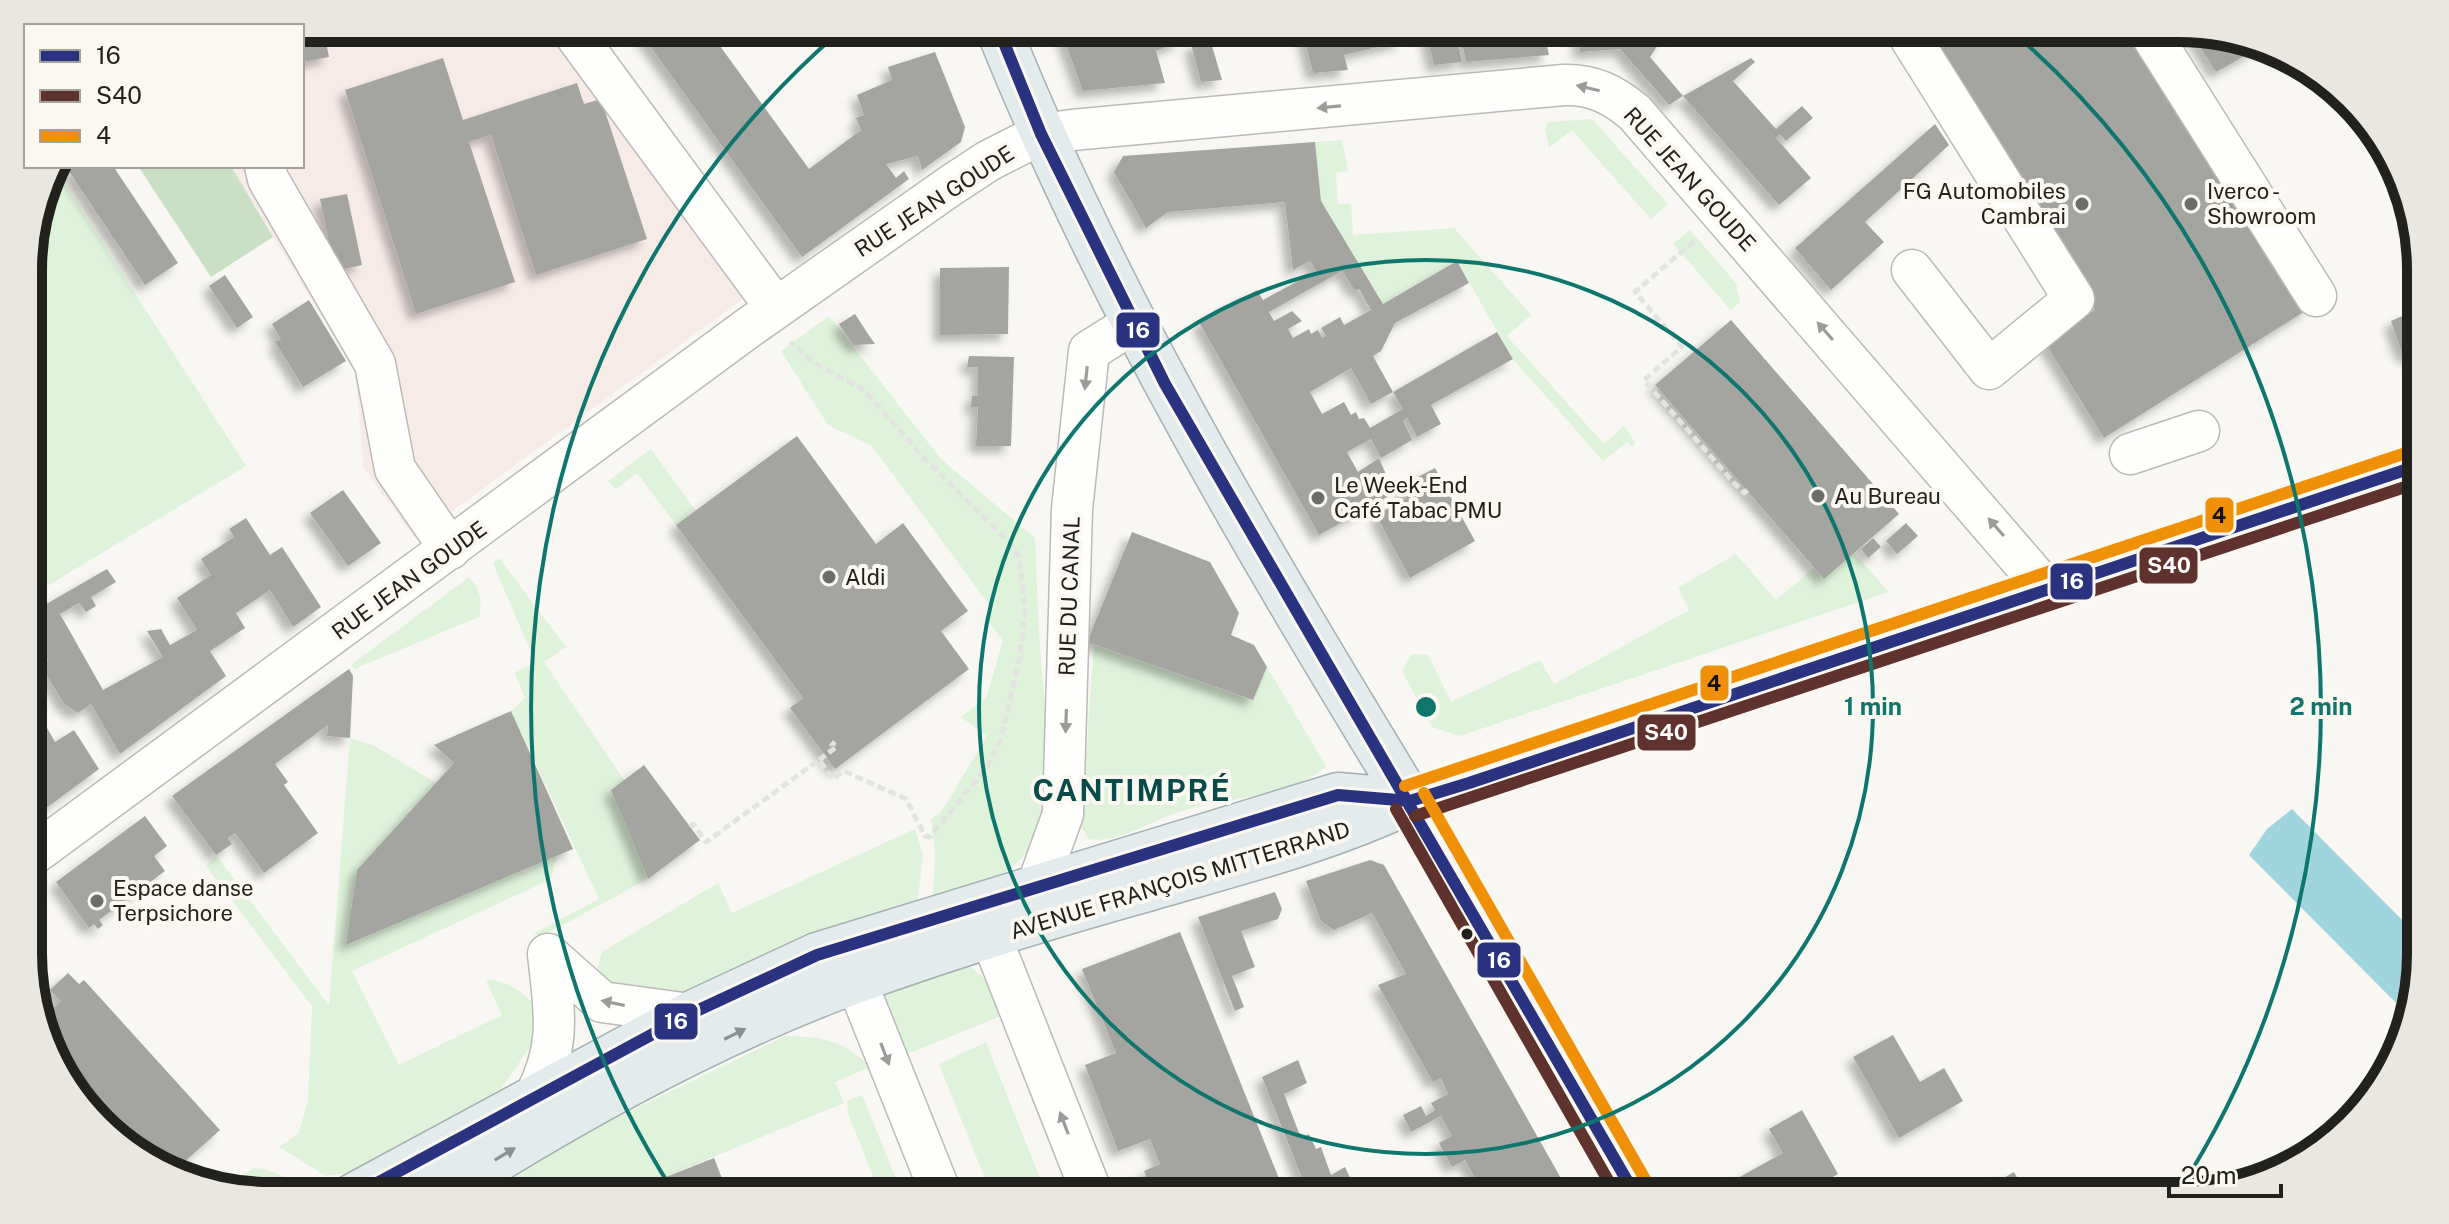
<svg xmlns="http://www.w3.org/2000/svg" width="2449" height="1224" font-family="'Public Sans',sans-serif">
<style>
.industrial{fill:#f7ebe8}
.green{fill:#def3d9}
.forest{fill:#cae0c4}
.water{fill:#a0d4de}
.building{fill:#a4a4a1;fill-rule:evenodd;filter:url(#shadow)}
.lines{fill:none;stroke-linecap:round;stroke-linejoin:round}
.minor-casing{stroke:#bcbab8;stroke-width:43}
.major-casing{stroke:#a3b0b1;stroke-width:47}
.path{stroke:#e3e3e1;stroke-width:5;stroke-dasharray:8 4;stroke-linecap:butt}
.minor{stroke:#fefefd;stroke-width:40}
.major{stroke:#e4ebec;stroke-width:44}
.bus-1-casing{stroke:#faf8f1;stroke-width:18}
.bus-2-casing{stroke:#faf8f1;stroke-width:18}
.bus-3-casing{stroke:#faf8f1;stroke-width:18}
.bus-1{stroke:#2a337f;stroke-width:12}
.bus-2{stroke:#60322d;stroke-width:12}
.bus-3{stroke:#f09007;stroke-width:12}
.oneway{fill:#9b9b99}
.oneway2{fill:#8c908f}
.ring{fill:none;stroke:#0f766e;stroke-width:4}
.poi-dot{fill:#6c6c69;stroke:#faf8f1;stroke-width:3}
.bus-dot{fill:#21211e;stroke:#faf8f1;stroke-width:3}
.labels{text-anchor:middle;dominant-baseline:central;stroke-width:8;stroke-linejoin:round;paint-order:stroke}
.street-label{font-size:22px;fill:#21211e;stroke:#faf8f1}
.poi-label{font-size:22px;fill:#21211e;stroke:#faf8f1;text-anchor:start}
.district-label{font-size:30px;font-weight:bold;letter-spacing:2px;fill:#094a4a;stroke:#faf8f1}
.rim{fill:none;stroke:#21211e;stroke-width:10}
.centre{fill:#0f766e;stroke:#faf8f1;stroke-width:4}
.ring-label{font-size:24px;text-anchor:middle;font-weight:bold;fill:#0f766e;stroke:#faf8f1;stroke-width:8;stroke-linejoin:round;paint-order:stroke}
.line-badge{stroke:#faf8f1;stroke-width:3}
.badge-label{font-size:22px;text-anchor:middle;font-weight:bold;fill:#fff}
.pale-badge-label{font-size:22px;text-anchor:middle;font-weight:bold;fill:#111}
</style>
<defs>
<filter id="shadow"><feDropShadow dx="-7" dy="7" stdDeviation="4" flood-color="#0004"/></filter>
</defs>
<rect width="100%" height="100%" fill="#f8f7f3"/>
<path class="industrial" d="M302,28H590L777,274L415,538L364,469L355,373L231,166H302Z"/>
<path class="green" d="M1592,119L1668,204L1651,219L1572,130L1549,148L1545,129L1548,122Z
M1342,140L1348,171L1336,173L1338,204H1351L1353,235L1454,228L1531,315L1507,336L1604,444L1624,426L1635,442L1633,447L1627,442L1603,461L1513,359L1457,261L1383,304L1321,201L1315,142Z
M53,166L246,466L29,597V254Z
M1690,230L1736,283L1740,302L1731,310L1673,244Z
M829,316L941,459L1035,538C1037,582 1038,627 1042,672C1046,716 1056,794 1037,835C1017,878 975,890 933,900L935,854L931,819L941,812L987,736L961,717L986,698L1003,641L984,616L993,610L872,446L828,425L781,351Z
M651,449L696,511L676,525L637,473L616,489L608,481Z
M1854,553L1889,592L1460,736L1432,727L1402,671L1412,654L1428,655L1451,702L1540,660L1554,684L1689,610L1678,588L1736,554L1776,600L1814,568L1824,578Z
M499,558L566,647L544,662L624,780L648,879L542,936L533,934L599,899L511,711L525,698L515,673L535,662L493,563Z
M469,577C481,590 482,601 479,617L354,669L352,664Z
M1094,644L1252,700L1267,667L1326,766C1294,797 1221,798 1178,812C1150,821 1118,844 1089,839L1081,827Z
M350,738L373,745L436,783L357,870L347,945L557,856L551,879L352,971L399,1065L502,1015L486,980C509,980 522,992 537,1007L536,1038L490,1105L348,1173L326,1176L279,1147L299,1133L308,1100L312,1006L206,866L216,855L329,1006Z
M915,829L923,855L917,906L682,996L663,997L605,982L598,967L602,952L718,883L732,913Z
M968,965L990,983L1003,1015L905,1055L882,996Z
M785,1036C825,1037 841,1040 871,1067L835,1082L844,1103L618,1196H474L539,1155Z
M986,1042L1047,1196H992L939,1064Z
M862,1095L903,1196H881L848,1113L847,1101Z
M253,1168C274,1168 290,1182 309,1191L310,1196H270L228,1186Z"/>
<path class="forest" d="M138,166H231L273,237L211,277Z"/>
<path class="water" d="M2292,809L2421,939V954L2407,1014L2249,855L2267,829Z"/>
<path class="building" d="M302,28H323L329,57L302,62Z
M637,28H707L809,169L861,130L856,118L864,115L857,95L892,80L888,67L935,52L965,127L961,142L922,170L918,156L886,164L896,178L904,171L909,179L802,257Z
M1060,28H1129L1133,38L1160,28H1176L1182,41L1156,51L1165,83L1083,91Z
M1302,28H1399L1403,41L1344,55L1348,70L1313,73Z
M1425,28H1455L1462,62L1434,65Z
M1459,28H1543L1549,55L1466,62Z
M1578,28H1669L1650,57L1683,96L1669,105L1620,49L1580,52Z
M1918,28H2136L2310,308L2104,438L2044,341L2095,310Z
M2190,31L2261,47L2216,72Z
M1210,39L1222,80L1201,82L1191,44Z
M443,58L463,120L577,83L584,104L601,99L647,239L536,275L491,135L469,142L515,282L416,314L345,90Z
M1751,58L1755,62L1733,81L1776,129L1802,106L1813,118L1786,141L1780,134L1776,138L1811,178L1779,205L1683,96Z
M1935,124L1949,145L1865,222L1884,242L1831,290L1795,248Z
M1315,142L1321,201L1383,304L1457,261L1469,283L1395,323L1381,351L1373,356L1393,392L1371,404L1351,368L1310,392L1322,414L1344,402L1351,415L1356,412L1359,419L1364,418L1370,428L1403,409L1393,392L1497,332L1513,359L1431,405L1441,424L1417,437L1407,418L1403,421L1412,440L1381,458L1371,439L1347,452L1358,472L1379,458L1394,493L1319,535L1199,322L1257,290L1263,300L1316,271L1310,261L1293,270L1285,202L1168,212L1146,228L1114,172L1123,156ZM1342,271L1355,291L1359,289L1371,310L1344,325L1340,317L1321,328L1326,336L1322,338L1318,330L1311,334L1309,329L1293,338L1288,329L1302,321L1292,311L1274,321L1269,312Z
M74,166H113L178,263L145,285L68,170Z
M347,194L362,265L335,271L320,199Z
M1009,267L1008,334L940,335V268Z
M225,275L253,317L237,328L209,286Z
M309,300L346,361L303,387L275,342L281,339L272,324Z
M855,314L870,337L875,344L853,345L839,324Z
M2407,314L2419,349V360L2402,353L2391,321Z
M1731,320L1899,514L1824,579L1655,385Z
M969,356L1014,357L1011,446H976L978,407H971L972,396H978V367H967Z
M797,436L876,544L903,523L968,611L941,631L969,669L835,769L790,708L803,698L676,525Z
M1435,468L1475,541L1410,578L1376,515L1407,498L1401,486Z
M343,490L381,543L348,566L310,513Z
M246,518L270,555L282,547L321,607L293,627L270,590L236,613L245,628L210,651L226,676L120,754L91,704L78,713L64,704L40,664L48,660L40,646L29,652V614L107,569L116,582L91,597L96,606L86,612L79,603L60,614L103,690L163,657L147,631L161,629L170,645L197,630L177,598L211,575L201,559L234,537L229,529Z
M1906,523L1918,536L1897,554L1886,541Z
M1132,532L1210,562L1239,613L1231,635L1254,645L1267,667L1253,700L1087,642Z
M1873,538L1881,547L1868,558L1861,549Z
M349,669L353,676L350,738L327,736L328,725L275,764L288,782L284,785L318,833L264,873L235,833L228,838L232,844L216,855L172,796Z
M30,698L55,742L74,730L99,769L30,820Z
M511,711L573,849L346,945L357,870L454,763L434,745Z
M644,765L700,840L648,879L611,790Z
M145,816L167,846L154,856L165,871L99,920L103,925L98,929L94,924L89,928L56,882Z
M1370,860L1384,865L1571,1196H1476L1468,1181L1475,1178L1465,1160L1452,1167L1439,1143L1452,1136L1441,1116L1411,1132L1403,1115L1421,1106L1426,1116L1435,1110L1431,1103L1448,1094L1441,1078L1433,1082L1378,985L1406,974L1372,913L1334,930L1321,921L1306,881Z
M1275,892L1282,909L1278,919L1241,931L1255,967L1232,976L1244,1007L1235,1011L1198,917Z
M1180,932L1286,1196H1172L1171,1193L1154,1196L1144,1171L1160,1164L1150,1139L1118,1151L1085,1065L1116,1053L1082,969Z
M68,973L79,984L84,980L220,1130L172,1173L163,1171L78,1101L43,1017L61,1001L50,990Z
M1893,1035L1920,1082L1944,1068L1963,1101L1899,1138L1853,1057Z
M1298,1060L1307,1083L1284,1094L1301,1138L1309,1134L1316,1149L1321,1147L1331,1175L1345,1167L1354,1186L1343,1191L1345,1196H1309L1262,1077Z
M1802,1110L1838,1174L1800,1196H1746L1736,1179L1783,1153L1769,1129Z
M714,1158L729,1196H618Z
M2014,1172L2027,1196H1972Z"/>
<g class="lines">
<g class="minor-casing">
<path id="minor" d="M570,28L776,308
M1904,28L2074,299L1989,369L1912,270
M2147,28L2316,296
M265,166L268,179L375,364L395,469L450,549
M2130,454L2199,431
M1410,801L1636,1196
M30,857L748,328L950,186L988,161L1041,134L1072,130L1564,85C1593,84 1614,95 1635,113L2045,588
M1036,889L1063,814L1072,509L1089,351L1132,324
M991,937L1093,1196
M548,954L602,1002L690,1014
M856,981L942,1196
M535,1096C562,1044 554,1010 548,954"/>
</g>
<g class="major-casing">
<path id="major" d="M998,28C1107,300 1258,551 1410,801
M353,1196L690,1014L817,955L1338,795L1408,801
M439,1196C567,1114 715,1032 858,980C953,946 1050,916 1147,889C1236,863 1326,841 1410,801L2420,465"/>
</g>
<path class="path" d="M1694,241L1635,292L1682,347L1644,380L1734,483L1744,493L1748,490
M819,760L835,748L832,745L835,742
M690,827L693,824L706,842L819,760L833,779L844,771L906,799L925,836L930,837L987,767L1001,739L1020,656L1025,610L1019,557L1008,541L926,460L864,390L814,363L790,342"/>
<use href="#minor" class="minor"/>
<use href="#major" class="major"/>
<g class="bus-1-casing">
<path id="bus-1" d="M998,28L1041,134L1165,384L1636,1196
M353,1196L690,1014L817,955L1338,795L1410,801L1469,783L2420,465"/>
</g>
<g class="bus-2-casing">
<path id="bus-2" d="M1396,809L1617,1196
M1415,816L2420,482"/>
</g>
<g class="bus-3-casing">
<path id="bus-3" d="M1405,786L2415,450
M1424,793L1650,1188"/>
</g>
<use href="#bus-1" class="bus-1"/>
<use href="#bus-2" class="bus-2"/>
<use href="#bus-3" class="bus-3"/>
</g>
<defs><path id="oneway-solid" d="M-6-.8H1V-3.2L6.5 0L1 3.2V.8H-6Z" transform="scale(2)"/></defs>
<g class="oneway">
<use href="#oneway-solid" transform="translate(1588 88) rotate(-167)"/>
<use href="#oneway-solid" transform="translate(1329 107) rotate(175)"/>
<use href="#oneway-solid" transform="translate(1825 331) rotate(-131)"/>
<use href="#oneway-solid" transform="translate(1086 378) rotate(96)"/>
<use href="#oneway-solid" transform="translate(1996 527) rotate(-131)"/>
<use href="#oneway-solid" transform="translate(1066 721) rotate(92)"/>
<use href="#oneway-solid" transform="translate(613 1003) rotate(-168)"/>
<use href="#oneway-solid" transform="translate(885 1054) rotate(69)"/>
<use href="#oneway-solid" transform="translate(1064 1123) rotate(-111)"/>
</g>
<g class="oneway2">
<use href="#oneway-solid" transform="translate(735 1034) rotate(-26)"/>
<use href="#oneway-solid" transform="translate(505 1154) rotate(-31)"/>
</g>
<g class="ring">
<circle cx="1426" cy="707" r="447"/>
<path d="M675 1194A895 895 0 0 1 839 32M2013 32A895 895 0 0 1 2177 1194"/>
</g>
<g class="poi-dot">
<circle cx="2082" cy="204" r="8"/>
<circle cx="2191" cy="204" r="8"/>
<circle cx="1818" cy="496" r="8"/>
<circle cx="1318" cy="498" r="8"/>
<circle cx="829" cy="577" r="8"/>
<circle cx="97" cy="901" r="8"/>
</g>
<circle class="bus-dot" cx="1467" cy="934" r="7"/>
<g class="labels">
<g class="street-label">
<text transform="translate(1690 179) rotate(48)">RUE JEAN GOUDE</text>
<text transform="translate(934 201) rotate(-33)">RUE JEAN GOUDE</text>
<text transform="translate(409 580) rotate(-36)">RUE JEAN GOUDE</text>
<text transform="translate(1069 596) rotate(-88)">RUE DU CANAL</text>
<text transform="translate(1180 880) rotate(-17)">AVENUE FRANÇOIS MITTERRAND</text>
</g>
<g class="poi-label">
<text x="2066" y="191" text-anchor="end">FG Automobiles<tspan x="2066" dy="25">Cambrai</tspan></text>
<text x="2207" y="191">Iverco -<tspan x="2207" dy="25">Showroom</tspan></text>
<text x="1334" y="485">Le Week-End<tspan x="1334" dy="25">Café Tabac PMU</tspan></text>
<text x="1834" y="496">Au Bureau</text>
<text x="845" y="577">Aldi</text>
<text x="113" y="888">Espace danse<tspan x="113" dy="25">Terpsichore</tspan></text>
</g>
<g class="district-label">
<text x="1132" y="790">CANTIMPRÉ</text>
</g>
</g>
<path d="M0 0H2449V1224H0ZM270 42H2179A228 228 0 0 1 2407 270V954A228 228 0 0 1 2179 1182H270A228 228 0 0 1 42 954V270A228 228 0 0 1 270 42Z" fill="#e9e7e0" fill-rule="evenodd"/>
<path class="rim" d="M270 42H2179A228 228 0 0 1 2407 270V954A228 228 0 0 1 2179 1182H270A228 228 0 0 1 42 954V270A228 228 0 0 1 270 42Z"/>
<circle cx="1426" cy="707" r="12" class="centre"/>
<g class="ring-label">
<text x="1873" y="715">1 min</text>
<text x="2321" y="715">2 min</text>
</g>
<g class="line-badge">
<rect x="1115" y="311" width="46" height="38" rx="8" fill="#2a337f"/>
<rect x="2204" y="496" width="31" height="38" rx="8" fill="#f09007"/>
<rect x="2138" y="546" width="61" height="39" rx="8" fill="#60322d"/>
<rect x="2049" y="562" width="45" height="39" rx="8" fill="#2a337f"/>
<rect x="1699" y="664" width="31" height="38" rx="8" fill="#f09007"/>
<rect x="1636" y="713" width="61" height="39" rx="8" fill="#60322d"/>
<rect x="1476" y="941" width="46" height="38" rx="8" fill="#2a337f"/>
<rect x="653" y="1002" width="46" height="39" rx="8" fill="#2a337f"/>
</g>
<g class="badge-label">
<text x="1138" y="338">16</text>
<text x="2169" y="573">S40</text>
<text x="2072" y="589">16</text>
<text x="1666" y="740">S40</text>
<text x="1499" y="968">16</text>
<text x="676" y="1029">16</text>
</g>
<g class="pale-badge-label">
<text x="2219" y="523">4</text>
<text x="1714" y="691">4</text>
</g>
<rect x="24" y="24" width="280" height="144" fill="#faf8f1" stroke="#a3a29d" stroke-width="2"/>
<rect x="40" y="50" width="40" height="12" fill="#2a337f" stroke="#a3a29d" stroke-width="2"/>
<text x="96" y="64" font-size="24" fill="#21211e">16</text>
<rect x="40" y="90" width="40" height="12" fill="#60322d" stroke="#a3a29d" stroke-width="2"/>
<text x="96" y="104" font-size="24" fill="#21211e">S40</text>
<rect x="40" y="130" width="40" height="12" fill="#f09007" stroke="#a3a29d" stroke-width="2"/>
<text x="96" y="144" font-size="24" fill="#21211e">4</text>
<path d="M2169 1184v12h112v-12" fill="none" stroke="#21211e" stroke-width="4"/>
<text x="2181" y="1184" font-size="24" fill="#21211e" stroke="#faf8f1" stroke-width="6" paint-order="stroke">20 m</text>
</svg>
